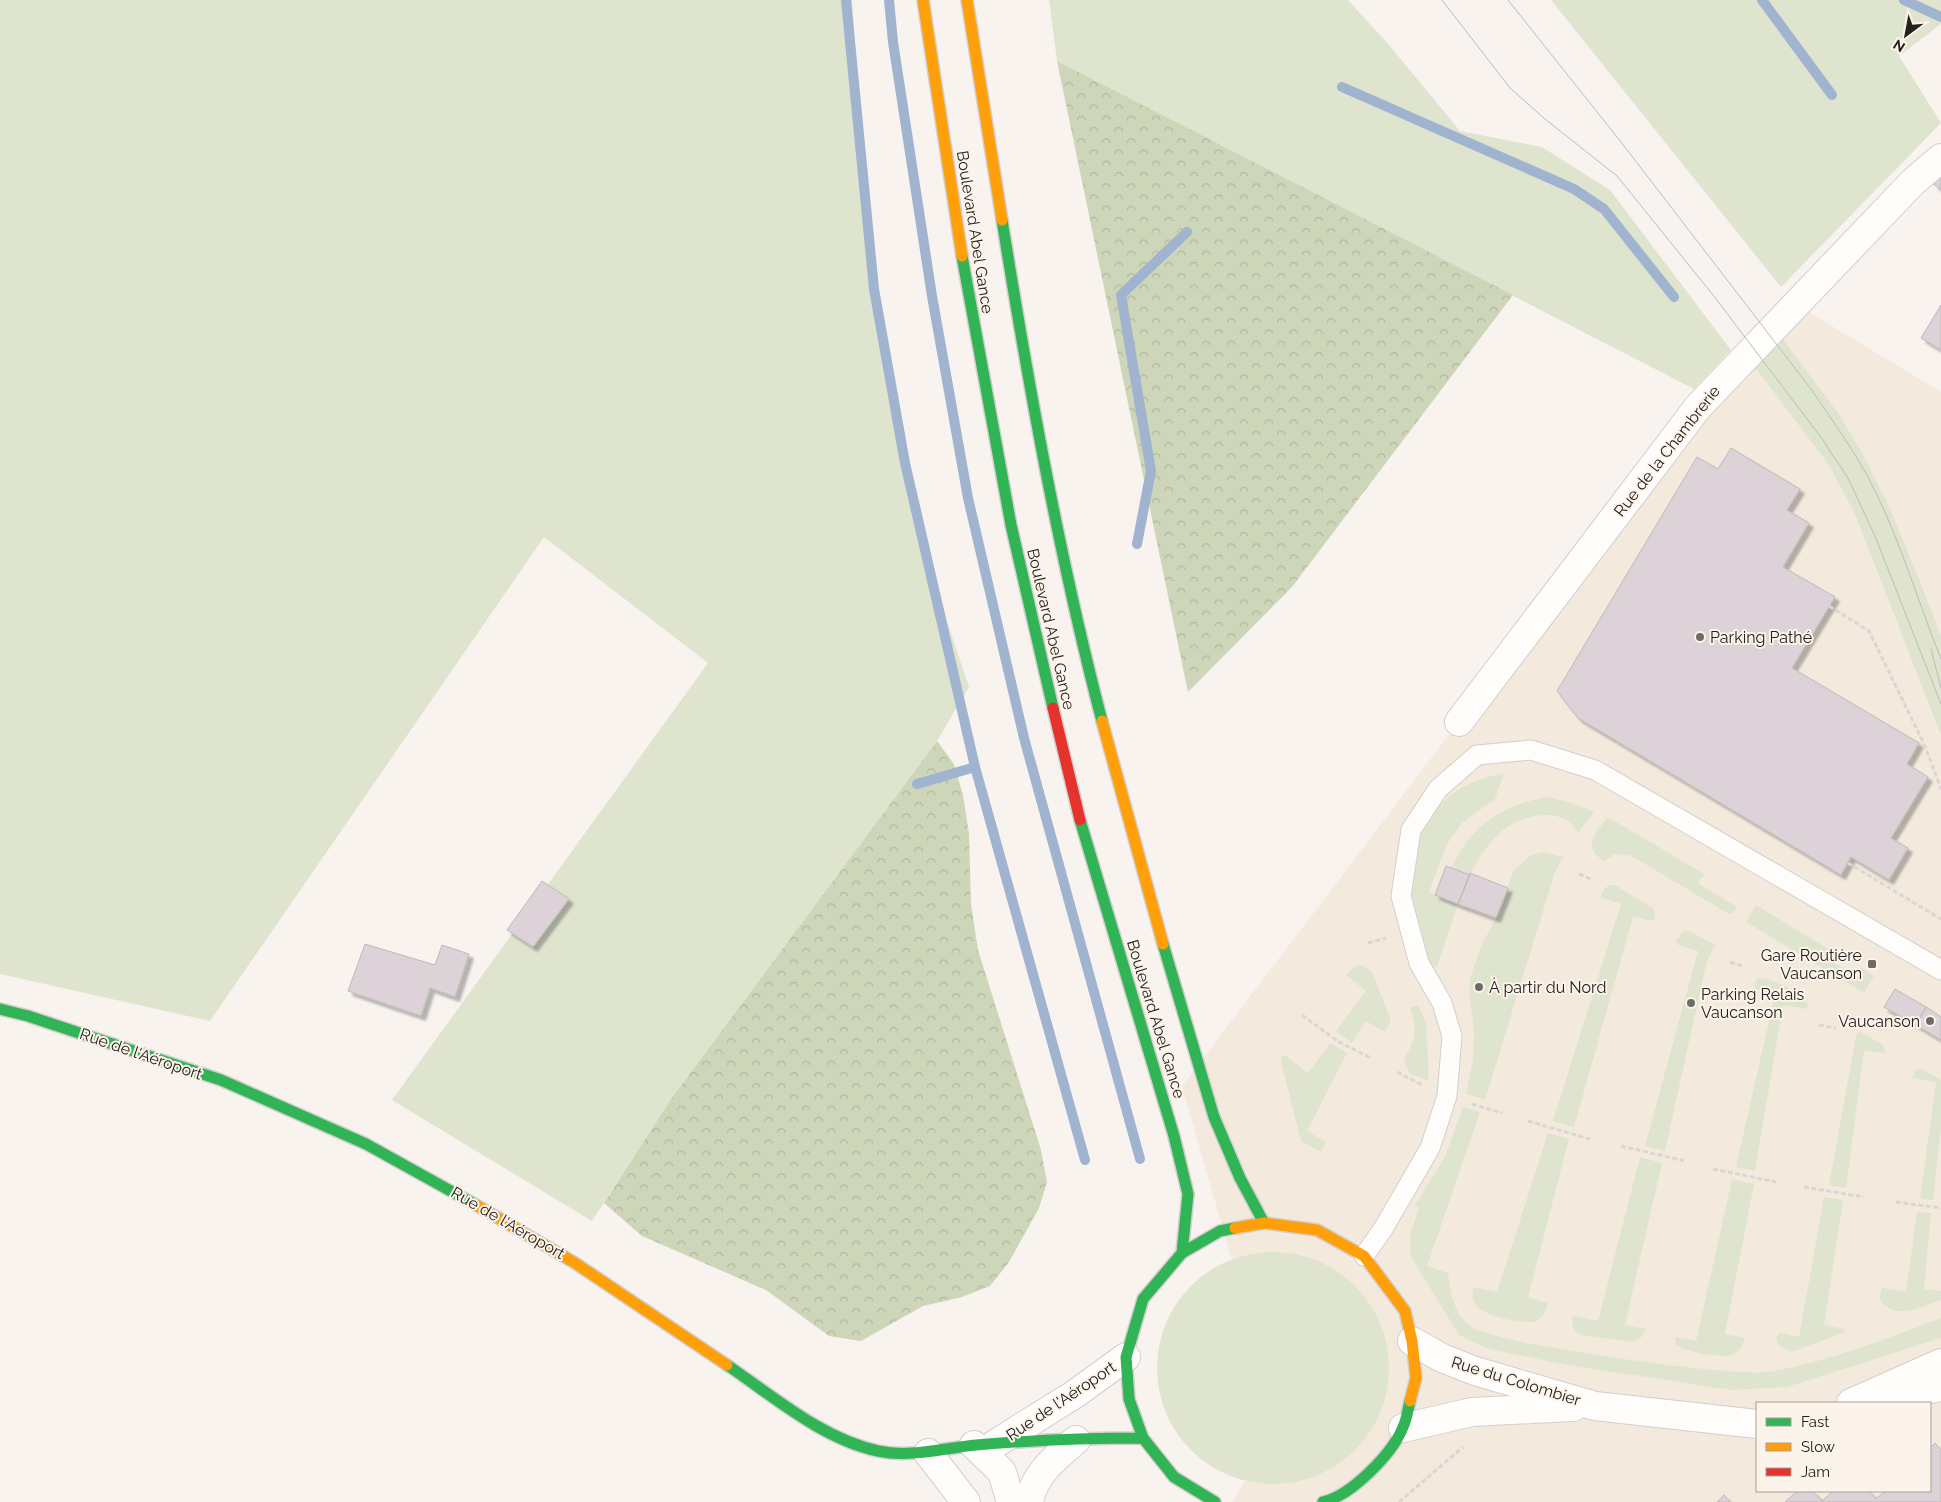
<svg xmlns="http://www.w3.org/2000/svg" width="1941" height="1502" font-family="Raleway,sans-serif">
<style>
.commercial{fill:#f3eadd;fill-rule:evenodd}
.green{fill:#dfe4cf}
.forest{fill:url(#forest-crowns)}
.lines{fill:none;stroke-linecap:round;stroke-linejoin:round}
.stream{stroke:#a0b3cf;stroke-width:10}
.building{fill:#dcd2d7;stroke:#bebab9;filter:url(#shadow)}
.lane-casing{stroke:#d2cfcb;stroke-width:21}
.street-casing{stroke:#d2cfcb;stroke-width:30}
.fast-casing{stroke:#d2cfcb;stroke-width:14}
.slow-casing{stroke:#d2cfcb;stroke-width:14}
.jam-casing{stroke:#d2cfcb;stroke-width:14}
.path{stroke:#d8d7d5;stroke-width:3;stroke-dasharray:5 2.5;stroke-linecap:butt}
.lane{stroke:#fefdfc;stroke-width:19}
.street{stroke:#fefdfc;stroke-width:28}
.fast{stroke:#30b455;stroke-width:11}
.slow{stroke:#ff9f0a;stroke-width:11}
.jam{stroke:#e5322d;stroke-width:11}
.tram{stroke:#bcbbba;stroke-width:1}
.poi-dot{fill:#6e6a66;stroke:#fcf4ea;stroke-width:2}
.labels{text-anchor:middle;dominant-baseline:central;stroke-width:4;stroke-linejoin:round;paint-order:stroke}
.street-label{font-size:16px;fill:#24211d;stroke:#fcf4ea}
.poi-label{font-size:16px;fill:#24211d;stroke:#fcf4ea;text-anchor:start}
</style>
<defs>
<pattern id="forest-crowns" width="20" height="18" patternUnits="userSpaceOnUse" patternTransform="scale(1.25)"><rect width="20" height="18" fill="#ced6b9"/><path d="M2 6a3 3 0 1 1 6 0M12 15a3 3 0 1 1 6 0" fill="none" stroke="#b1b79f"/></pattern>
<filter id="shadow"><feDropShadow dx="4.5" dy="4.5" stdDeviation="1" flood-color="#0004"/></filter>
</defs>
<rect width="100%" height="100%" fill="#f8f3ee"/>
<path class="commercial" d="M1807,311L1941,392V1502H1233L1278,1421L1182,1086L1698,407ZM1757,1403H1930V1491H1757Z"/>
<path class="green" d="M0,0H852L865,189L896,412L947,621L969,687L937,741L671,1099L592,1221L392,1100L708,663L544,537L210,1021L0,974Z
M1049,0H1348L1390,46L1460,131L1542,147L1610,190L1731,350L1694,389L1057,61Z
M1551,0H1941V24L1899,56L1941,123L1781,287Z
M1782,338L1838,413L1861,451L1887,502L1917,574L1941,636V735L1855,514L1829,465L1754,366Z
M1504,773L1495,799L1462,823L1447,844L1429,892L1458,904L1437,967L1431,965C1402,903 1399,821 1468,784C1480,779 1492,776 1504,773Z
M1547,797L1572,803L1594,812L1578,833C1564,805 1521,814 1501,832C1488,843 1477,860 1470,875L1451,868C1456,860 1459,852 1465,844C1486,816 1513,803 1547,797Z
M1608,817L1704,874L1698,883L1737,907L1733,913L1729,914L1630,855L1615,854L1604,861C1581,846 1595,833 1608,817Z
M1542,852L1563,857L1555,872L1485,1100L1466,1094L1473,1060L1474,1030L1469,992L1470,978L1482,944L1496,918L1514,870L1531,855Z
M1610,885H1615L1654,909L1655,918L1651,921L1633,917L1574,1127L1553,1121L1621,904L1600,897L1605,888Z
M1756,905L1830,950L1825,958L1857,977L1862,968L1874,976L1864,993L1746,922Z
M1684,931H1689L1715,945L1707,961L1665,1151L1645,1146L1698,951L1678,945L1676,940Z
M1361,965L1372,972L1391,1021L1385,1032L1366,1021L1352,1043L1336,1031L1366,991L1346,975L1355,966Z
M1761,978C1775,979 1801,993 1808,1005L1807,1009L1783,1005L1755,1171L1736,1167L1775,994L1754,989L1757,979Z
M1418,1005L1426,1022L1429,1081L1409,1073L1404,1060C1415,1038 1419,1031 1410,1008Z
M1859,1031L1883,1045L1886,1053L1864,1051L1846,1188L1829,1185L1856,1036Z
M1330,1043L1347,1053L1307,1131L1326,1142L1321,1152L1301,1141L1281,1061L1282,1056H1286L1308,1073Z
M1920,1068L1941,1080V1128L1933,1200L1920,1199L1936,1082L1912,1078L1915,1071Z
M1463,1107L1480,1112L1427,1266L1448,1273C1450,1292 1454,1314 1471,1327C1495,1344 1735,1377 1768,1372C1828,1362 1885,1339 1941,1318V1338L1787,1387L1732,1390L1567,1365L1488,1349L1459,1335L1411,1257L1410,1235L1419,1208L1415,1205L1445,1157Z
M1548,1133L1569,1139L1528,1297L1548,1303L1545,1313L1536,1322C1517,1323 1462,1316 1474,1287L1497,1292Z
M1640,1157L1662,1163L1625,1325L1646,1329L1640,1339L1632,1342L1581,1335C1573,1331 1571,1325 1573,1316L1598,1321Z
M1732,1179L1754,1184L1725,1334L1745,1338C1743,1344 1741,1351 1734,1354C1723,1359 1685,1352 1676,1345L1675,1337L1696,1341Z
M1824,1197L1843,1200L1824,1325L1844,1329L1846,1332L1794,1351C1786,1351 1777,1346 1776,1338L1779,1333L1799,1337Z
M1917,1212L1931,1213L1924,1289L1941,1291V1300C1920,1307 1895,1322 1879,1299L1882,1288L1906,1292Z
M1157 1368a116 116 0 1 1 232 0a116 116 0 1 1-232 0Z"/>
<path class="forest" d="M1057,61L1513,295L1292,587L1188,692Z
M937,741L954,764L963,795L969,834L971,904L978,950L1041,1150L1047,1182L1039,1208L1009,1262L990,1286L962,1297L923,1306L861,1341L829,1336L766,1290L642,1236L604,1203L671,1099Z"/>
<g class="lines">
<path class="stream" d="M846,0L874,289L905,463L975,767L1085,1160
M889,0L893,42L932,296L968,498L1024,738L1140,1159
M1762,0L1832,95
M1904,0L1941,17
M1342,87L1574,189L1604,209L1674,297
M1137,544L1151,471L1121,295L1187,232
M917,784L975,767"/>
</g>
<path class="building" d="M1941,177V189L1933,184Z
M1941,305V350L1921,338Z
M1731,448L1800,489L1787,510L1809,523L1783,567L1835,597L1792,668L1919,743L1907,764L1928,777L1891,838L1908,848L1889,880L1851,857L1841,875L1578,718L1557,691L1697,457L1718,469Z
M1446,866L1470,875L1458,904L1435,895Z
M1470,873L1508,888L1496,918L1458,904Z
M542,881L569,899L533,947L507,930Z
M365,944L435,965L442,945L469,954L455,997L430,988L421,1016L348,991Z
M1895,989L1926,1007L1916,1025L1884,1007Z
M1926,1007L1941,1017V1040L1916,1025Z
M1935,1443L1941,1450V1502H1785L1797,1491H1812L1822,1501L1833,1491H1869L1876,1499L1885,1491H1930V1448Z
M1724,1495L1730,1502H1717Z"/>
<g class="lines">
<g class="lane-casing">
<path id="lane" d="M1364,1256L1383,1229L1430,1148L1447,1096L1452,1036L1442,1003L1419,963L1401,896L1411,830L1438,789L1477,755L1531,750L1595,770L1941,970"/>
</g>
<g class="street-casing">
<path id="street" d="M1459,722L1698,407L1913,182L1941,158
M1412,1341L1442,1358L1475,1371L1595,1406L1757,1424
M1894,1396L1941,1387
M1851,1403L1941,1363
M1403,1428L1472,1412L1573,1407
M995,1444L1075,1394L1126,1357
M974,1445L1002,1472L1011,1502
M928,1453L966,1502
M1029,1502C1034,1474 1056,1457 1076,1440"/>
</g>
<g class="fast-casing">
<path id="fast" d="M1002,220C1029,388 1059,556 1102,721
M962,256L1011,525L1053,708
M1080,820L1174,1136L1188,1194L1182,1253
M1163,944L1214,1117L1240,1178L1264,1223
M0,1009L28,1016L221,1080L366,1144L476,1205
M727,1365C773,1396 822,1439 878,1451C910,1458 944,1448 976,1445C1032,1440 1087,1438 1143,1438
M1215,1502L1174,1477L1143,1438L1129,1399L1126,1357L1143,1299L1182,1253L1220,1231L1235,1228
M1323,1502C1351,1496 1393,1453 1403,1427C1407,1419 1408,1409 1410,1401"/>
</g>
<g class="slow-casing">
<path id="slow" d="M923,0L962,256
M967,0L1002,220
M1102,721L1163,944
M476,1205L575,1263L727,1365
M1235,1228L1264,1223L1317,1230L1364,1256L1405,1311L1412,1341L1416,1378L1410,1401"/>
</g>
<g class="jam-casing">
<path id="jam" d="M1053,708L1080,820"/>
</g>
<path class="path" d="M1829,606L1869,631L1925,746L1941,789
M1848,863L1941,919
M1579,874L1593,880
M1368,943L1386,938
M1730,962L1743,966
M1302,1015L1339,1042L1371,1058
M1819,1025L1836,1028
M1397,1072L1422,1085
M1472,1104L1502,1113
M1528,1121L1593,1140
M1621,1146L1685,1161
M1713,1169L1776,1182
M1804,1187L1864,1197
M1896,1202L1941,1208
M1399,1502L1463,1447"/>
<use href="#lane" class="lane"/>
<use href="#street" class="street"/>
<use href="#fast" class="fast"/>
<use href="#slow" class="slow"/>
<use href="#jam" class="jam"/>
<path class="tram" d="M1442,0L1510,88L1545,119L1617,176L1713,295L1820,436L1848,478L1875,536L1941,704
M1508,0L1621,142L1811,389C1830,417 1850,445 1867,475C1898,533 1917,599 1941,659
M1931,649L1941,688"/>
</g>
<g class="poi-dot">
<circle cx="1700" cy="637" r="5"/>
<rect x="1867" y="959" width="10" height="10" rx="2.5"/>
<circle cx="1479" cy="987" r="5"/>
<circle cx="1691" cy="1003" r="5"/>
<circle cx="1930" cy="1021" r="5"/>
</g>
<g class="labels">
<g class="street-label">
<text transform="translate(975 232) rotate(81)">Boulevard Abel Gance</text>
<text transform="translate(1667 451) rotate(-52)">Rue de la Chambrerie</text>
<text transform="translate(1051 629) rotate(77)">Boulevard Abel Gance</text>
<text transform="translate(1156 1019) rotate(73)">Boulevard Abel Gance</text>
<text transform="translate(141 1054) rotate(19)">Rue de l'Aéroport</text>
<text transform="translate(508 1223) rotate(30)">Rue de l'Aéroport</text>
<text transform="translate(1516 1381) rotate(17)">Rue du Colombier</text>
<text transform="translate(1061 1401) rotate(-34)">Rue de l'Aéroport</text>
</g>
<g class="poi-label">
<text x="1710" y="637">Parking Pathé</text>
<text x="1862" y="955" text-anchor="end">Gare Routière<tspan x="1862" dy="18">Vaucanson</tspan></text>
<text x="1489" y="987">À partir du Nord</text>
<text x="1701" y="994">Parking Relais<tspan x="1701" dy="18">Vaucanson</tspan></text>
<text x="1920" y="1021" text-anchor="end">Vaucanson</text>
</g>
</g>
<rect x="1756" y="1402" width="175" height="90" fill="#fcf4ea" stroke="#a6a098"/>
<rect x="1766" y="1418" width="25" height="8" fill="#30b455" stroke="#a6a098"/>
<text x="1801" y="1427" font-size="15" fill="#24211d">Fast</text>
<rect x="1766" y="1443" width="25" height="8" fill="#ff9f0a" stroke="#a6a098"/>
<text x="1801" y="1452" font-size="15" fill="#24211d">Slow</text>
<rect x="1766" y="1468" width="25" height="8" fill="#e5322d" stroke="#a6a098"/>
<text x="1801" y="1477" font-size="15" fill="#24211d">Jam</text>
<g transform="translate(1906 35) rotate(212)" stroke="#fcf4ea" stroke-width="4" paint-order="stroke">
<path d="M0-4L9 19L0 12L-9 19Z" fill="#24211d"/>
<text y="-8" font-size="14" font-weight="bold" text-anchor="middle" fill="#24211d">N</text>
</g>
</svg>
